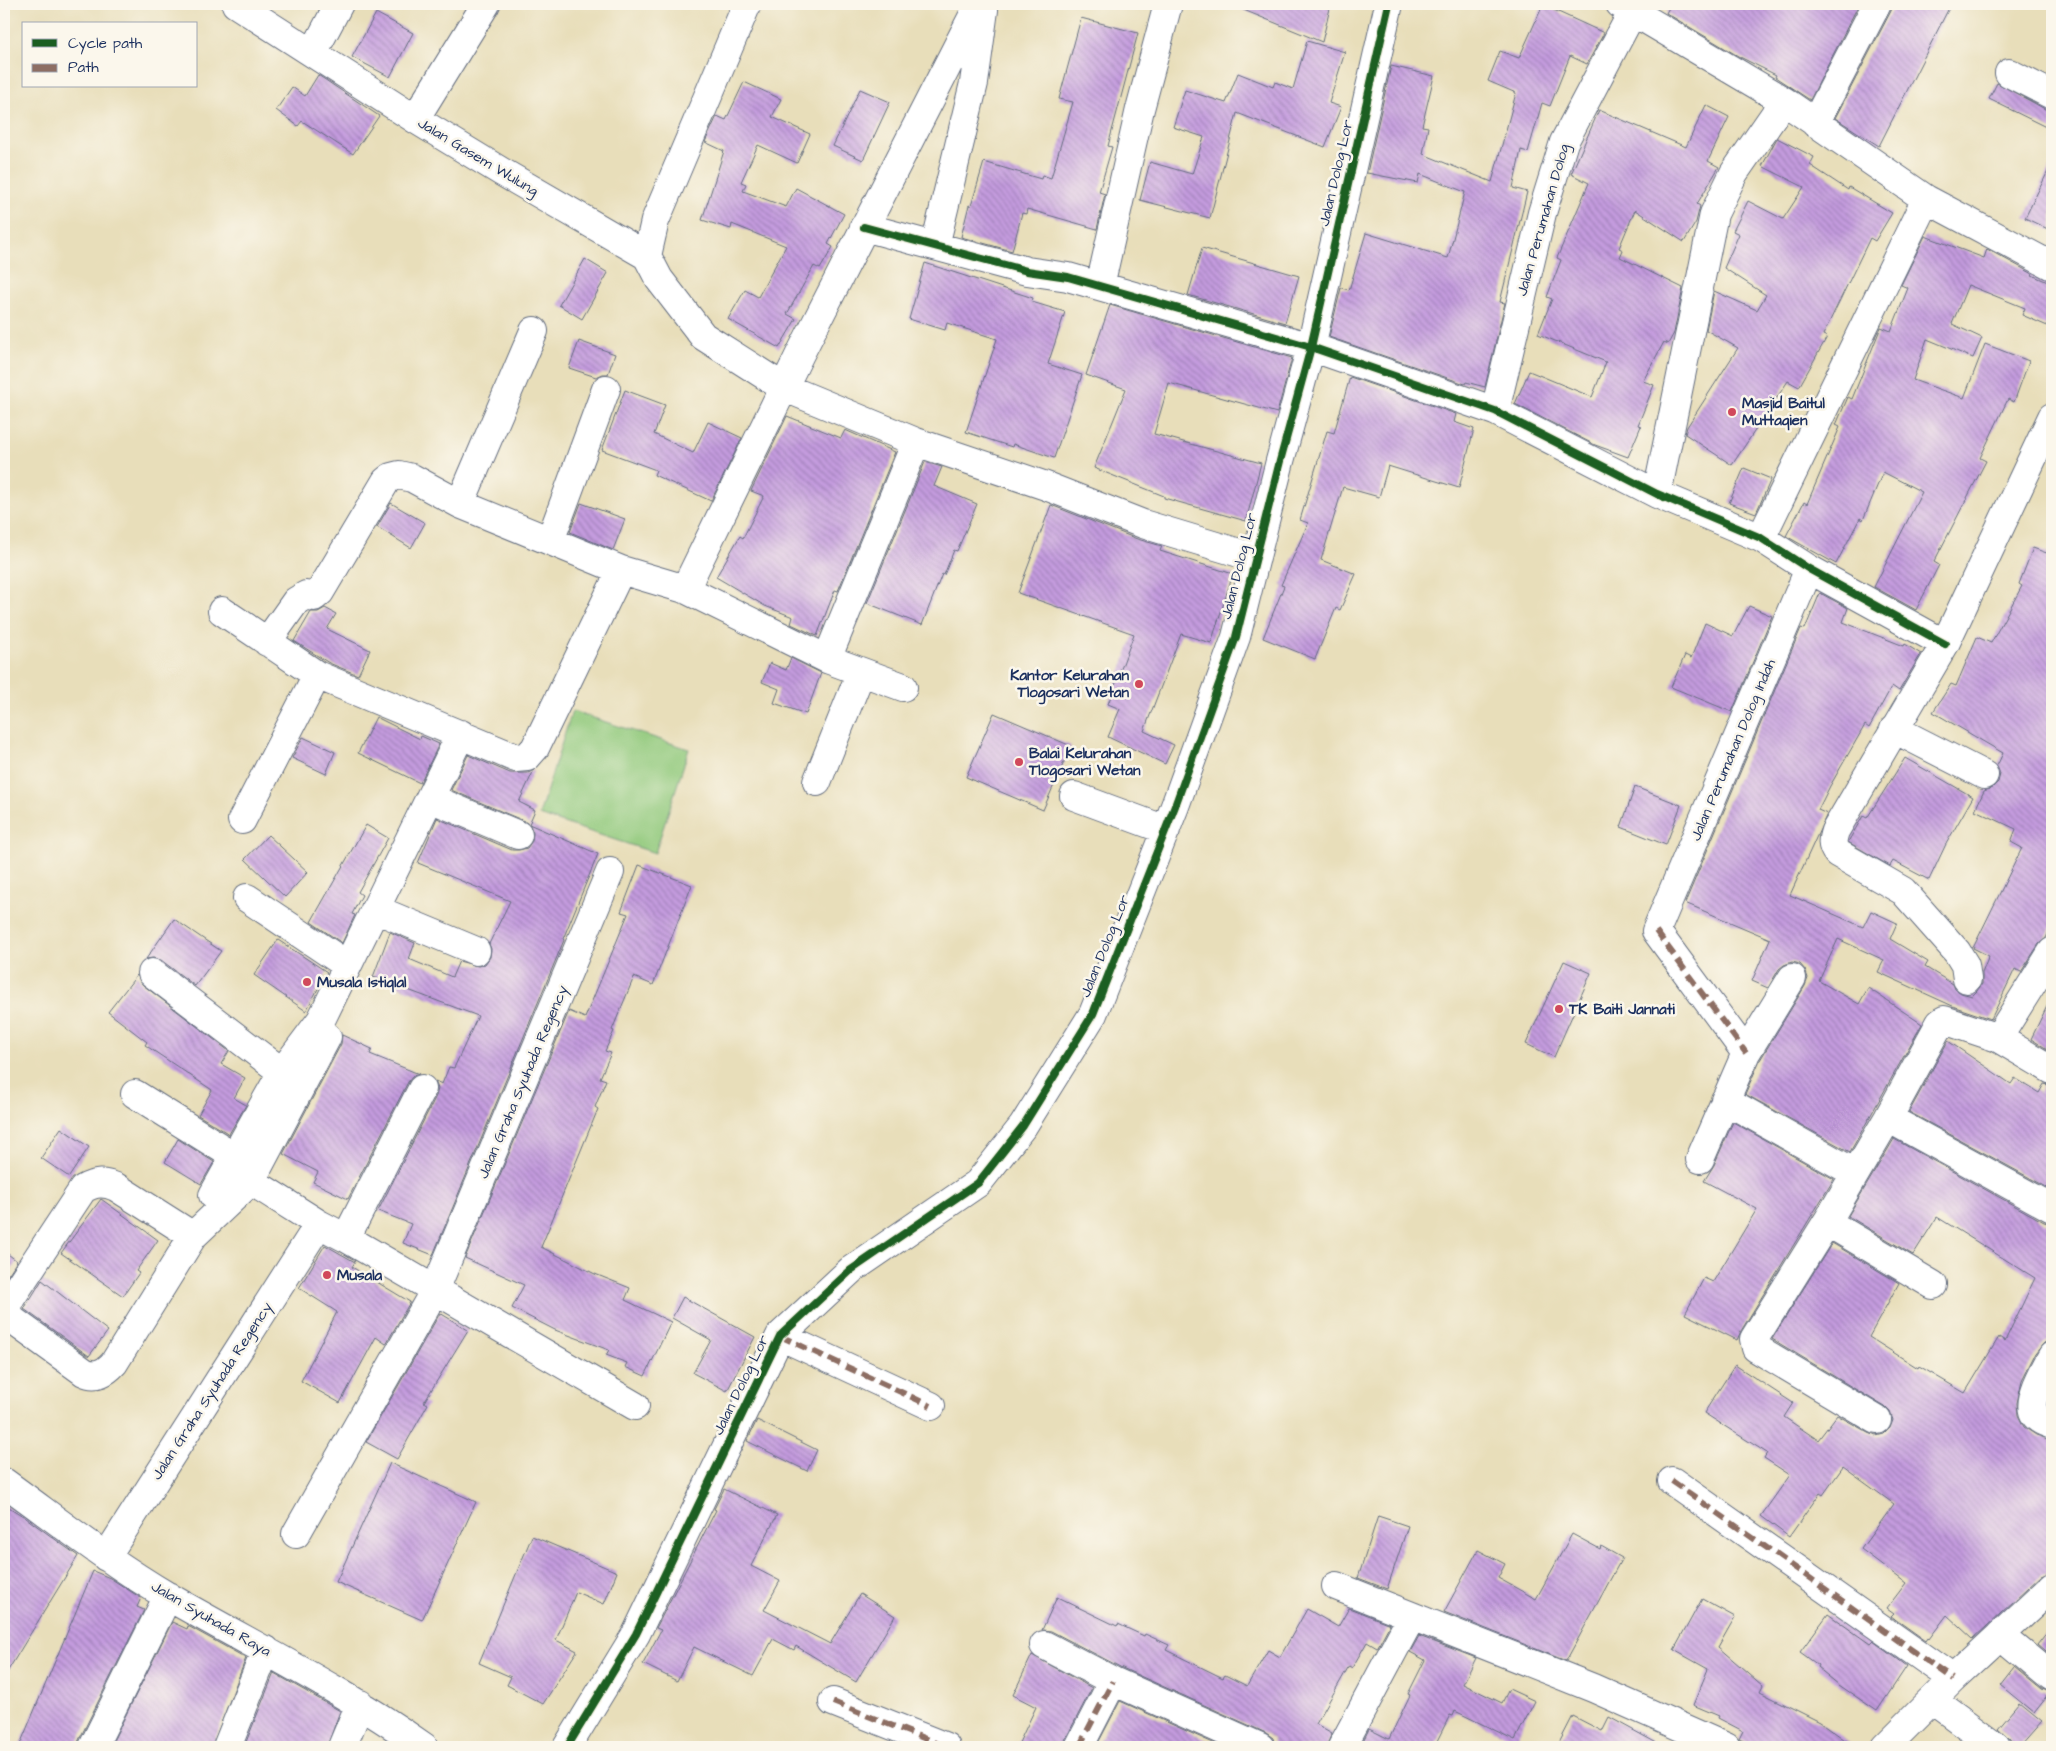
<svg xmlns="http://www.w3.org/2000/svg" width="2056" height="1751" font-family="'Architects Daughter',sans-serif">
<style>
.garden{fill:#91c97c;stroke:#567c6d}
.building{fill:url(#building-back-hatch)}
.lines{fill:none;stroke-linecap:round;stroke-linejoin:round}
.minor-casing{stroke:#636c7e;stroke-width:30}
.minor{stroke:#fff;stroke-width:28}
.quiet{stroke:#8d6e63;stroke-width:6;stroke-dasharray:12 6;stroke-linecap:butt}
.cycleway-casing{stroke:#fbf7ec;stroke-width:11}
.cycleway{stroke:#1b5e20;stroke-width:8}
.poi-dot{fill:#d1495b;stroke:#fbf7ec;stroke-width:2}
.labels{text-anchor:middle;dominant-baseline:central;stroke-width:5;stroke-linejoin:round;paint-order:stroke}
.street-label{font-size:15px;fill:#1b2f5e;stroke:#fbf7ec}
.poi-label{font-size:15px;font-weight:bold;fill:#1b2f5e;stroke:#fbf7ec;text-anchor:start}
</style>
<defs>
<pattern id="building-back-hatch" width="6" height="6" patternUnits="userSpaceOnUse" patternTransform="scale(1.25)"><rect width="6" height="6" fill="#c49bde"/><path d="M-1 5l2 2M0 0l6 6M5-1l2 2" fill="none" stroke="#9e7fb7"/></pattern>
</defs>
<rect width="100%" height="100%" fill="#fbf7ec"/>
<filter id="ink" filterUnits="userSpaceOnUse"><feTurbulence type="fractalNoise" baseFrequency=".02" numOctaves="2"/><feDisplacementMap in="SourceGraphic" scale="10" xChannelSelector="R" yChannelSelector="G"/><feConvolveMatrix kernelMatrix="1 2 1 2 8 2 1 2 1" color-interpolation-filters="sRGB"/></filter>
<filter id="wash" filterUnits="userSpaceOnUse"><feTurbulence type="fractalNoise" baseFrequency=".0096" numOctaves="4" result="noise"/><feDisplacementMap in="SourceGraphic" scale="20" xChannelSelector="R" yChannelSelector="G"/><feGaussianBlur stdDeviation="1.12" result="paint"/><feColorMatrix in="noise" values="0 0 0 0 0 0 0 0 0 0 0 0 0 0 0 0 0 1.4 0 .05"/><feComposite in="paint" operator="in"/></filter>
<g filter="url(#wash)">
<rect width="100%" height="100%" fill="#e8deba"/>
<path class="garden" d="M572,711L689,749L655,853L539,815Z"/>
<g id="blocks">
<path class="building" d="M1229,4H1331L1322,42Z
M1671,4H1853L1858,6L1810,100L1775,77L1776,75L1738,56L1666,13Z
M1893,4H1951L1879,146L1835,118L1891,11Z
M1543,5L1604,33L1587,64L1570,56L1550,106L1542,103L1528,152L1521,150L1513,188L1527,192L1500,302L1505,303L1485,387L1466,382L1465,384L1329,337L1341,288L1349,290L1366,233L1448,258L1465,192L1420,174L1418,183L1367,173L1391,66L1434,76L1422,126L1428,127L1423,154L1492,182L1516,93L1488,81L1500,51L1519,58Z
M376,13L413,33L390,77L352,57Z
M1081,18L1138,33L1108,146L1112,147L1099,192L1105,194L1097,229L1027,209L1026,214L1022,213L1012,251L961,237L969,205L971,206L984,162L1041,179L1042,175L1051,178L1073,102L1059,99Z
M1307,41L1345,52L1329,103L1341,107L1325,147L1237,113L1210,218L1140,200L1150,162L1192,174L1204,137L1173,127L1185,90L1226,103L1238,73L1273,87L1275,82L1293,89Z
M318,75L379,116L353,154L302,121L298,126L276,110L292,87L305,96Z
M744,82L781,99L772,117L810,134L797,163L758,145L741,182L746,184L743,191L786,207L796,188L844,214L828,244L833,247L820,269L814,266L787,314L796,319L779,348L728,319L745,290L758,297L786,246L732,224L731,229L702,220L724,151L705,142L717,116L726,120Z
M1997,83L2045,109L2052,111V130L1989,99Z
M860,89L890,102L863,160L833,146Z
M1706,105L1729,117L1708,161L1719,167L1697,204L1700,206L1696,222L1684,242L1635,210L1619,248L1623,250L1620,257L1683,288L1674,333L1668,344L1664,342L1643,381L1654,385L1638,425L1641,426L1628,457L1595,445L1515,404L1529,371L1592,397L1606,362L1538,334L1552,299L1547,297L1561,260L1557,258L1589,183L1571,174L1599,110L1686,147Z
M1777,138L1814,157L1810,165L1848,190L1849,187L1892,213L1875,241L1870,238L1823,335L1827,337L1799,387L1788,381L1732,465L1685,434L1687,427L1738,348L1706,330L1714,291L1757,310L1766,295L1724,268L1739,234L1733,231L1748,201L1783,219L1804,187L1762,166Z
M2052,163V231L2025,218Z
M1925,236L1984,258L1987,249L2033,274L2032,275L2052,284V328L2022,315L2025,308L1968,285L1952,324L1982,338L1973,358L1927,339L1913,380L1964,398L1985,344L2029,361L2014,402L2008,399L1980,458L1986,461L1934,562L1939,565L1916,610L1874,587L1922,492L1883,472L1863,520L1860,518L1836,564L1786,536L1804,502L1807,504L1840,427L1836,425L1848,397L1852,399L1881,327L1891,331L1908,288L1901,285Z
M1202,248L1299,276L1285,323L1188,295Z
M585,259L608,273L582,319L559,305Z
M925,263L1033,298L1032,302L1065,312L1048,364L1082,375L1054,458L1013,444L1012,447L966,432L997,339L947,323L945,330L909,319Z
M1110,305L1292,358L1277,413L1169,383L1154,434L1261,463L1246,521L1164,498V496L1094,468L1126,389L1086,375Z
M579,341L615,354L608,374H603L596,377L569,368Z
M1350,377L1456,414L1454,422L1474,429L1459,488L1388,466L1379,497L1343,487L1321,560L1356,574L1340,610L1336,608L1315,659L1263,638L1284,586L1281,585L1308,523L1300,520L1327,431L1334,433Z
M625,390L665,405L654,434L693,453L708,422L742,438L711,501L654,475L656,470L602,450Z
M787,416L841,438L845,430L895,452L838,591L835,590L817,636L791,624L793,617L765,606L716,577L740,536L743,538L764,496L751,491Z
M925,462L942,467L934,486L977,504L957,551L954,550L944,575L942,574L922,625L867,603Z
M1744,468L1771,479L1756,513L1729,503Z
M391,503L425,523L411,548L377,527Z
M581,503L625,519L613,550L570,532Z
M1051,505L1137,539L1162,546L1160,551L1233,574L1211,643L1181,634L1144,731L1174,745L1165,764L1108,737L1120,709L1108,704L1134,634L1018,593Z
M2033,548L2052,555V926L2046,938L2039,944L2021,972L2015,969L1991,1019L1955,1007L1878,972L1884,960L1838,939L1819,981L1859,1004L1868,988L1922,1024L1850,1152L1745,1094L1760,1060L1805,986L1808,978L1805,970L1800,964L1792,962L1784,965L1779,969L1768,988L1752,981L1770,939L1685,903L1801,628L1805,629L1820,593L1848,608L1843,622L1904,646L1905,644L1921,654L1899,691L1892,686L1869,728L1865,725L1830,786L1818,810L1827,814L1790,895L1863,927L1871,911L1897,923L1890,939L1928,962L1925,967L1953,984L1955,989L1961,993L1972,996L1977,991L1982,984V973L1989,956L1973,948L2022,848L2011,842L2016,829L1975,810L1984,791L1992,788L1998,782L2000,774L1997,766L2003,753L1933,712L1951,684L1956,686L1977,637L1991,643L2022,586L2019,584Z
M1749,606L1772,616L1732,712L1671,687L1685,655L1691,658L1705,623L1733,636Z
M325,608L336,614L327,629L370,650L358,675L329,663L294,641L311,612H318Z
M791,658L821,673L806,714L774,703L779,689L762,682L770,663L786,670Z
M994,713L1071,746L1043,810L966,777Z
M376,717L420,739L421,736L439,744L420,783L358,753Z
M303,737L335,752L326,774L292,758Z
M468,755L510,773H528L534,770L519,802L535,810L529,824L598,854L563,939L564,940L433,1255L403,1243L411,1224L378,1211L436,1096L438,1089L435,1081L442,1084L449,1067L454,1068L478,1016L373,977L390,932L415,943L409,959L452,977L459,961L478,966L485,964L490,957L491,949L489,944L510,901L418,863L437,818L512,850H519L527,848L532,841L533,833L530,825L524,821L451,790Z
M1905,758L1973,797L1946,844L1929,880L1893,861L1890,866L1848,842L1863,816L1867,818Z
M1635,787L1681,805L1666,845L1621,827Z
M366,825L388,838L358,892L362,895L352,914L355,915L342,943L311,922Z
M268,835L308,872L285,897L245,859Z
M639,865L692,885L653,985L634,977L612,1030L614,1031L605,1051L611,1053L600,1078L606,1080L595,1107L598,1109L541,1247L595,1274L630,1288L625,1300L671,1322L645,1376L625,1367L627,1363L606,1355L609,1350L555,1330L512,1308L524,1285L465,1258L569,1011L585,1018L628,914L621,912Z
M174,919L221,951L195,986L161,960L153,958L146,959Z
M278,940L327,972L306,1011L254,975Z
M1564,961L1591,973L1554,1057L1526,1044Z
M137,975L143,985L229,1051L221,1064L245,1078L234,1098L246,1105L229,1134L198,1115L212,1090L145,1045L147,1042L108,1012Z
M2052,996V1052L2031,1039Z
M342,1035L372,1049L370,1054L419,1074L413,1076L408,1082L348,1199L313,1182L318,1172L283,1154L341,1044Z
M1948,1041L2011,1084L2015,1078L2039,1093L2044,1084L2052,1086V1190L1909,1112Z
M1733,1122L1834,1179L1741,1331L1737,1340L1685,1314L1704,1278L1713,1282L1757,1209L1704,1181L1714,1165Z
M61,1128L89,1147L69,1177L41,1158Z
M178,1139L214,1162L201,1184L165,1162Z
M1894,1139L2044,1222L2052,1224V1340L2044,1343L2035,1354L2022,1380L2017,1403L2018,1415L2024,1427L2036,1435L2052,1440V1572L2041,1576L1973,1639L1947,1615L1929,1639L1928,1638L1926,1641L1891,1616L1894,1613L1887,1608L1906,1583L1861,1549L1894,1504L1843,1467L1823,1495L1820,1493L1789,1537L1761,1516L1790,1475L1764,1458L1767,1453L1704,1413L1735,1365L1793,1403L1784,1417L1818,1440L1837,1415L1869,1433L1876,1436L1884,1434L1890,1428L1893,1420L1890,1412L1885,1407L1772,1339L1832,1243L1899,1283L1869,1337L1918,1368L1919,1366L1965,1393L1999,1337L2005,1341L2035,1278L1937,1217L1913,1255L1848,1216Z
M101,1199L158,1240L136,1271L139,1273L123,1296L61,1253Z
M325,1245L355,1262L352,1267L410,1302L386,1344L376,1337L340,1403L301,1381L337,1312L299,1288Z
M4,1251L17,1261L4,1281Z
M42,1280L108,1331L89,1356L24,1309Z
M683,1297L755,1337L727,1391L693,1373L711,1340L672,1318Z
M440,1313L468,1330L424,1402L428,1404L397,1459L366,1442Z
M2052,1390V1408L2048,1406V1404Z
M757,1420L817,1450L807,1471L747,1441Z
M390,1463L476,1502L422,1620L336,1582Z
M724,1489L777,1515L751,1566L780,1581L764,1610L830,1644L860,1594L895,1616L856,1682L796,1646L794,1650L773,1639L753,1676L694,1647L677,1681L643,1664L661,1630L656,1628L716,1510L714,1509Z
M4,1504L26,1518L78,1556L4,1677Z
M1378,1516L1408,1526L1387,1589L1358,1578Z
M1572,1534L1600,1549L1601,1546L1622,1558L1566,1661L1444,1612L1478,1550L1505,1564L1498,1578L1536,1599Z
M532,1536L617,1572L604,1604L576,1592L556,1640L577,1651L543,1704L507,1685L511,1677L479,1663Z
M93,1571L110,1578L141,1598L137,1607L144,1610L79,1740L77,1747H19Z
M1057,1597L1117,1626L1118,1624L1144,1636L1145,1634L1169,1645L1166,1650L1223,1678L1225,1675L1247,1686L1268,1650L1280,1657L1307,1609L1338,1627L1349,1608L1390,1624L1377,1648L1367,1642L1352,1668L1349,1666L1316,1724L1332,1733L1326,1747H1275L1273,1738L1266,1733L1120,1667L1051,1631L1042,1630Z
M1702,1599L1735,1617L1718,1647L1763,1686L1760,1692L1820,1722L1855,1747H1756L1739,1739L1743,1731L1718,1718L1719,1716L1693,1705L1708,1669L1674,1650Z
M1828,1614L1870,1644L1873,1641L1907,1666L1877,1711L1839,1685L1817,1667L1818,1665L1800,1652Z
M172,1622L187,1629L188,1626L246,1658L212,1747H110Z
M2052,1626V1658L2037,1645Z
M1419,1636L1476,1658L1463,1684L1502,1703L1509,1689L1535,1701L1515,1740L1455,1711L1453,1716L1450,1715L1434,1747H1360L1369,1729L1389,1739L1410,1695L1408,1694L1425,1660L1410,1652Z
M1032,1655L1092,1688L1065,1740L1063,1747H1017L1036,1707L1013,1695Z
M2014,1667L2042,1690L2050,1693L2034,1713L2000,1685Z
M274,1673L340,1711L327,1747H244Z
M1120,1701L1222,1747H1096Z
M2019,1704L2041,1722L2019,1747H2011L2010,1740L1998,1729Z
M1573,1716L1602,1731L1609,1717L1664,1747H1557Z"/>
</g>
</g>
<g filter="url(#ink)">
<use href="#blocks" fill-opacity="0" stroke="#636c7e" stroke-width="1"/>
<g class="lines">
<g class="minor-casing">
<path id="minor" d="M236,4L415,119L502,172L647,256
M747,4L655,221L647,256L659,279L703,336L783,387L916,442L1046,486L1143,524L1256,558
M1620,4L1784,101L1926,199L2052,266
M313,53L339,4
M2009,73L2052,95
M415,119L486,4
M1815,123L1877,4
M864,227L1027,271L1068,277L1311,347L1495,411L1657,494L1761,538L1809,569L1945,644
M935,246L974,83L984,10
M1100,286L1140,109L1168,4
M1495,411L1542,213L1564,142L1633,11
M1657,494L1714,214L1734,173L1784,101
M460,504L534,331
M1761,538L1926,199
M550,541L606,389
M685,589L800,354L979,4
M222,611L317,675L516,758L527,757L535,748L621,570
M267,642L296,601L306,595L314,597L320,592L386,481L391,477L399,475L412,478L460,504L621,570L685,589L827,659L903,687
M827,659L916,442
M1894,729L1984,775
M817,782L861,672
M1074,796L1166,830
M430,798L518,835
M242,820L317,675
M247,898L347,965
M375,909L476,951
M152,973L282,1072
M1967,979L1965,965L1957,952L1903,891L1837,853C1831,846 1832,840 1835,831L1945,644L2052,417
M1998,1038L2052,952
M1746,1053L1656,931L1809,569
M135,1094L234,1156
M1725,1100L1855,1173
M1888,1118L2052,1208
M1700,1159L1746,1053L1792,978
M251,1181L327,1037
M213,1195L282,1072L321,1020L461,734
M1827,1222L1933,1285
M193,1236L116,1187C104,1182 96,1182 83,1189L11,1298C7,1307 6,1316 15,1322L84,1372C96,1378 106,1372 114,1363L193,1236L251,1181L319,1224L346,1238L635,1406
M346,1238L422,1089
M780,1336L931,1406
M2052,1356C2045,1368 2025,1403 2035,1415C2038,1420 2047,1423 2052,1425
M1877,1420L1756,1348L1754,1339L1827,1222L1888,1118L1940,1023L1944,1020L1998,1038L2052,1070
M1672,1481L1953,1679
M4,1482C58,1521 111,1563 169,1597C254,1646 344,1690 424,1747
M296,1534L435,1290L610,872
M106,1557L319,1224
M1336,1586L1593,1688L1726,1747
M2000,1635L2052,1678
M1044,1645L1113,1681L1260,1747
M1932,1700L1996,1747
M833,1702L946,1747
M93,1747L168,1596
M227,1747L266,1650
M342,1747L360,1704
M567,1747L636,1634L780,1336L851,1270L978,1183L1023,1126L1093,1014L1175,806L1236,637L1280,461L1311,347L1389,4
M1079,1747L1113,1681
M1342,1747L1412,1616
M1885,1747L1953,1679L2052,1587"/>
</g>
<use href="#minor" class="minor"/>
<path class="quiet" d="M1656,931L1746,1053
M780,1336L931,1406
M1672,1481L1953,1679
M833,1702L946,1747
M1079,1747L1113,1681"/>
<g class="cycleway-casing">
<path id="cycleway" d="M864,227L1027,271L1068,277L1311,347L1495,411L1657,494L1761,538L1809,569L1945,644
M567,1747L636,1634L780,1336L851,1270L978,1183L1023,1126L1093,1014L1175,806L1236,637L1280,461L1311,347L1389,4"/>
</g>
<use href="#cycleway" class="cycleway"/>
</g>
</g>
<g class="poi-dot">
<circle cx="1732" cy="412" r="5"/>
<circle cx="1139" cy="684" r="5"/>
<circle cx="1019" cy="762" r="5"/>
<circle cx="307" cy="982" r="5"/>
<circle cx="1559" cy="1009" r="5"/>
<circle cx="327" cy="1275" r="5"/>
</g>
<g class="labels">
<g class="street-label">
<text transform="translate(478 157) rotate(31)">Jalan Gasem Wulung</text>
<text transform="translate(1336 173) rotate(-77)">Jalan Dolog Lor</text>
<text transform="translate(1543 220) rotate(-74)">Jalan Perumahan Dolog</text>
<text transform="translate(1239 566) rotate(-76)">Jalan Dolog Lor</text>
<text transform="translate(1733 750) rotate(-67)">Jalan Perumahan Dolog Indah</text>
<text transform="translate(1105 946) rotate(-68)">Jalan Dolog Lor</text>
<text transform="translate(523 1082) rotate(-67)">Jalan Graha Syuhada Regency</text>
<text transform="translate(741 1385) rotate(-64)">Jalan Dolog Lor</text>
<text transform="translate(212 1391) rotate(-57)">Jalan Graha Syuhada Regency</text>
<text transform="translate(211 1619) rotate(30)">Jalan Syuhada Raya</text>
</g>
<g class="poi-label">
<text x="1742" y="403">Masjid Baitul<tspan x="1742" dy="17">Muttaqien</tspan></text>
<text x="1129" y="675" text-anchor="end">Kantor Kelurahan<tspan x="1129" dy="17">Tlogosari Wetan</tspan></text>
<text x="1029" y="753">Balai Kelurahan<tspan x="1029" dy="17">Tlogosari Wetan</tspan></text>
<text x="317" y="982">Musala Istiqlal</text>
<text x="1569" y="1009">TK Baiti Jannati</text>
<text x="337" y="1275">Musala</text>
</g>
</g>
<rect width="2056" height="1751" fill="none" stroke="#fbf7ec" stroke-width="20"/>
<rect x="22" y="22" width="175" height="65" fill="#fbf7ec" stroke="#a1a7b3"/>
<rect x="32" y="39" width="25" height="8" fill="#1b5e20" stroke="#a1a7b3"/>
<text x="68" y="48" font-size="15" fill="#1b2f5e">Cycle path</text>
<rect x="32" y="64" width="25" height="8" fill="#8d6e63" stroke="#a1a7b3"/>
<text x="68" y="72" font-size="15" fill="#1b2f5e">Path</text>
</svg>
